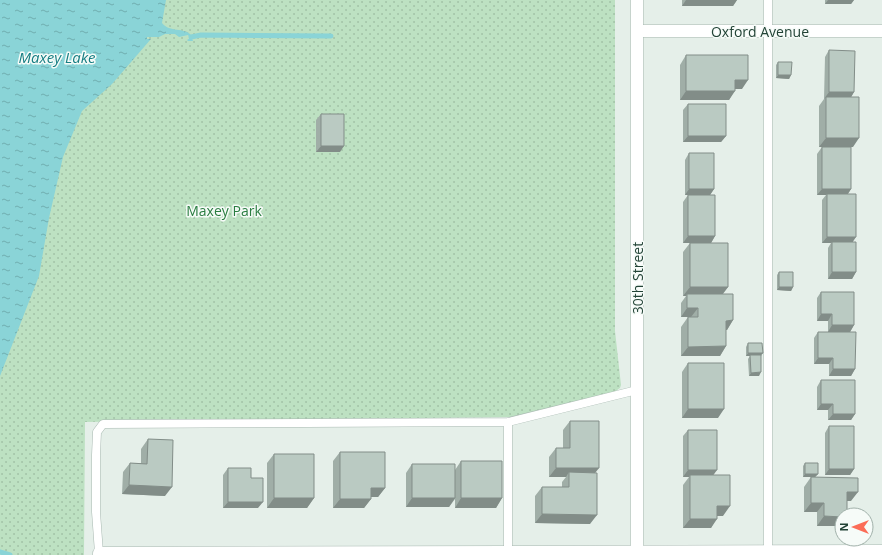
<svg xmlns="http://www.w3.org/2000/svg" width="882" height="555" font-family="'Open Sans',sans-serif">
<style>
.park{fill:url(#park-dots)}
.water{fill:url(#water-ripples)}
.lines{fill:none;stroke-linecap:round;stroke-linejoin:round}
.stream{stroke:#8ad4d7;stroke-width:5}
.service-casing{stroke:#a7b8b0;stroke-width:9}
.minor-casing{stroke:#a7b8b0;stroke-width:13}
.service{stroke:#fff;stroke-width:8}
.minor{stroke:#fff;stroke-width:12}
.wall{fill:#a0aea7}
.shaded-wall{fill:#828d88}
.building{fill:#bacac2;stroke:#828d88}
.labels{text-anchor:middle;dominant-baseline:central;stroke-width:3;stroke-linejoin:round;paint-order:stroke}
.street-label{font-size:14px;fill:#224336;stroke:#f6fbf8}
.park-label{font-size:14px;fill:#297d40;stroke:#f6fbf8}
.water-label{font-size:15px;font-style:italic;fill:#177e83;stroke:#f6fbf8}
</style>
<defs>
<pattern id="park-dots" width="8" height="8" patternUnits="userSpaceOnUse"><rect width="8" height="8" fill="#bde1c2"/><path d="M2 2h.1M6 6h.1" fill="none" stroke="#a2c2a7" stroke-width="1.8" stroke-linecap="round"/></pattern>
<pattern id="water-ripples" width="26" height="14" patternUnits="userSpaceOnUse"><rect width="26" height="14" fill="#8ad4d7"/><path d="M2 4q2-2 4 0t4 0M15 11q2-2 4 0t4 0" fill="none" stroke="#70aeaf"/></pattern>
</defs>
<rect width="100%" height="100%" fill="#e5efe9"/>
<path class="park" d="M0,0H615V331L621,385L620,388L613,393L510,417L85,422L84,555H0Z"/>
<path class="water" d="M0,0H166L162,23C170,33 184,27 191,35C192,37 192,39 193,41H188L187,40L190,38L188,35L179,37L175,34H165L159,37H147V39H151L112,84L82,111L63,157L49,218L39,276L0,376Z"/>
<g class="lines">
<path class="stream" d="M191,37L201,35L331,36
M0,552L10,555"/>
<g class="service-casing">
<path id="service" d="M768,0V555
M508,422V555
M99,553L96,512V455L97,432L103,424L508,422L637,390"/>
</g>
<g class="minor-casing">
<path id="minor" d="M637,31H882
M99,555V553L882,551
M637,555V0"/>
</g>
<use href="#service" class="service"/>
<use href="#minor" class="minor"/>
</g>
<path class="wall" d="M682,0H737L733,6H682Z
M825,0H854L851,4H825Z
M829,50L854,92L851,97L853,147H819V106L824,99L825,57Z
M686,55L742,89H735L729,100H680V65Z
M778,62L791,75L789,79L776,78V65Z
M688,104L726,136L721,142H683V110Z
M321,114L340,152H316V120Z
M822,147L851,189L848,194L856,272L852,279H828V248L831,243H822V200L826,195H817V154Z
M689,153L714,189L710,195H685V160Z
M688,195L715,236L711,243H683V202Z
M690,243L728,287L723,294L733,320L727,330H726V346L720,356H681V327L688,317H691H681V303L686,296H683V252Z
M779,272L793,287L791,291L777,290V275Z
M821,292L854,325L850,332L855,369L851,376H829V364H814V338L818,332H828V321H817V298Z
M748,343L763,353L761,356L759,376H749L748,359L750,356H746V347Z
M688,363L718,418H682V372Z
M821,380L855,414L851,420H828V410H817V387Z
M570,421L595,473L590,524L535,523V496L542,487H562V482L566,477H549V457L556,448H563V430Z
M829,426L854,469L850,475H825V433Z
M688,430L713,475L723,516H717L711,528H683V485L689,477H683V436Z
M148,439L165,496L122,494L123,472L130,463H141V449Z
M340,452L385,488L378,497H371V499L364,508H333V461Z
M274,454L314,498L307,508H267V463Z
M461,461L502,498L496,508H455V499L449,507H406V473L412,464L455,470Z
M805,463L818,474L815,477H803V466Z
M228,468L251,478L258,508H223V475Z
M811,477L851,501H847L841,526H817V512H804V487Z"/>
<path class="shaded-wall" d="M686,0H737L733,6H682Z
M828,0H854L851,4H825Z
M778,75H791L789,79L776,78Z
M735,80H748L742,89H729Z
M686,91H735L729,100H680Z
M829,92H854L850,99L826,97L824,99Z
M688,136H726L721,142H683Z
M826,138H859L853,147H819Z
M321,146H344L340,152H316Z
M689,189H714L710,195H685Z
M822,189H851L847,195L827,194L826,195H817Z
M688,236H715L711,243H683Z
M827,237H856L852,243L832,242L831,243H822Z
M832,272H856L852,279H828Z
M690,287H728L721,296L687,294L686,296H683Z
M779,287H793L791,291L777,290Z
M687,308H698L691,317H681Z
M821,314H832L828,321H817Z
M733,320L727,330H719L726,321Z
M832,325H854L850,332H828Z
M726,346L720,356H681L688,347Z
M748,353H763L760,356H746Z
M818,358H833L829,364H814Z
M833,369H855L851,376H829Z
M761,372L759,376H749L751,373Z
M821,404H833L828,410H817Z
M688,409H724L718,418H682Z
M833,414H855L851,420H828Z
M556,468H599L592,477L569,472L566,477H549Z
M829,469H854L850,475H825Z
M688,470H717L712,477L690,475L689,477H683Z
M805,474H818L815,477H803Z
M129,485L172,487L165,496L122,494Z
M371,488H385L378,497H364Z
M847,492H858L851,501H841Z
M274,498H314L307,508H267Z
M412,498H455L449,507H406Z
M461,498H502L496,508H455Z
M340,499H371L364,508H333Z
M228,502H263L258,508H223Z
M811,503H824L817,512H804Z
M717,506H730L723,516H711Z
M542,514L597,515L590,524L535,523Z
M824,516L842,517V524L841,526H817Z
M690,519H717L711,528H683Z"/>
<path class="building" d="M829,50L855,51L854,92H829Z
M686,55H748V80H735V91H686Z
M778,62H792L791,75H778Z
M826,97H859V138H826Z
M688,104H726V136H688Z
M321,114H344V146H321Z
M822,147H851V189H822Z
M689,153H714V189H689Z
M827,194H856V237H827Z
M688,195H715V236H688Z
M832,242H856V272H832Z
M690,243H728V287H690Z
M779,272H793V287H779Z
M821,292H854V325H832V314H821Z
M687,294H733V320L726,321V346L688,347V317H698V308H687Z
M818,332H856L855,369H833V358H818Z
M748,343H762L763,353H748Z
M750,355H761V372L751,373Z
M688,363H724V409H688Z
M821,380H855V414H833V404H821Z
M570,421H599V468H556V448H570Z
M829,426H854V469H829Z
M688,430H717V470H688Z
M148,439L173,440L172,487L129,485L130,463L147,464Z
M340,452H385V488H371V499H340Z
M274,454H314V498H274Z
M461,461H502V498H461Z
M805,463H818V474H805Z
M412,464H455V498H412Z
M228,468H251V478H263V502H228Z
M569,472L597,473V515L542,514V487H569Z
M690,475H730V506H717V519H690Z
M811,477L858,478V492H847V515H842V517L824,516V503H811Z"/>
<g class="labels">
<g class="street-label">
<text x="760" y="31">Oxford Avenue</text>
<text transform="translate(637 278) rotate(-90)">30th Street</text>
</g>
<g class="park-label">
<text x="224" y="210">Maxey Park</text>
</g>
<g class="water-label">
<text x="57" y="57">Maxey Lake</text>
</g>
</g>
<g transform="translate(854 527) rotate(270)"><circle r="19" fill="#f6fbf8" stroke="#a1b1aa"/>
<path d="M0-3L7 15L0 10L-7 15Z" fill="#fb6c57"/>
<text y="-6" font-size="11" font-weight="bold" text-anchor="middle" fill="#224336">N</text>
</g>
</svg>
